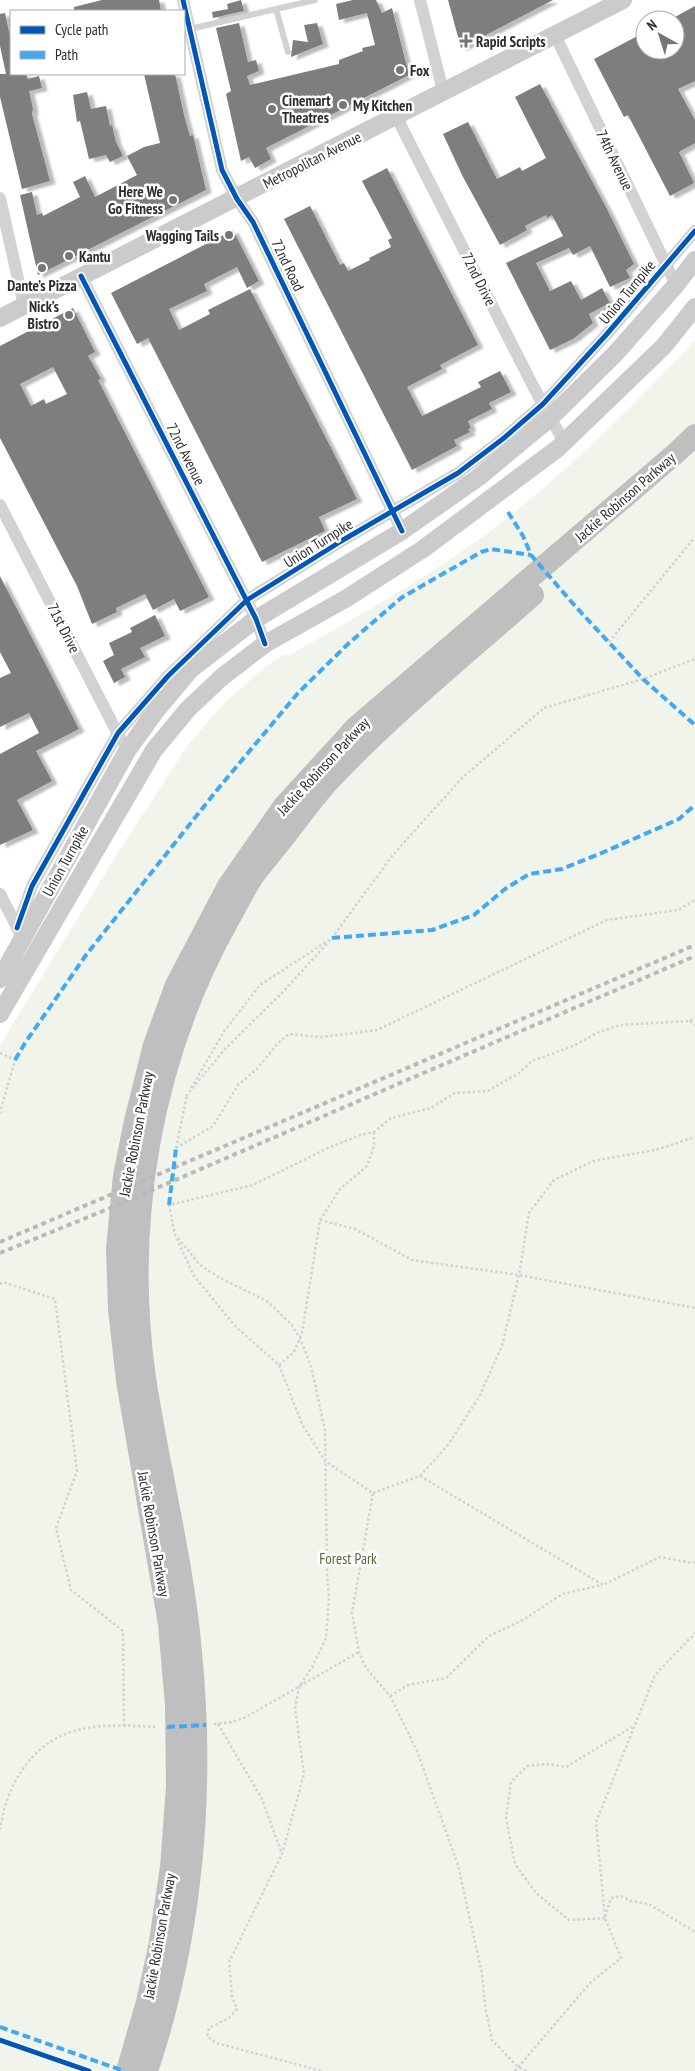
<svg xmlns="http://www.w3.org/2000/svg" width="695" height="2071" font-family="'PT Sans Narrow',sans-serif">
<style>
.green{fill:#f1f4eb}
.building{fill:#7e7e7e;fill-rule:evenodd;filter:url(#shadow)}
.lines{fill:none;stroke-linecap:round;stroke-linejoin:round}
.path{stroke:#d2d2d2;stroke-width:2.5;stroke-dasharray:2.5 2.5;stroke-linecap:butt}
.lane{stroke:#d2d2d2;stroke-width:6}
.street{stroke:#d2d2d2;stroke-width:12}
.secondary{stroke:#cbcbcb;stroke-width:18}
.highway{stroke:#bfbfbf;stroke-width:22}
.rail{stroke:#b9b9b9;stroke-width:4;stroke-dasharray:5 4;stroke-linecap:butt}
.quiet{stroke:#3fa9f5;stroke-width:4;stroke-dasharray:8 4;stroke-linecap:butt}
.cycleway-casing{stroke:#fff;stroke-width:8}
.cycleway{stroke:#0057b8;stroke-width:5}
.poi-dot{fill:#767676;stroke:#fff;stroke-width:2}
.labels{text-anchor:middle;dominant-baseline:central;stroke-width:5;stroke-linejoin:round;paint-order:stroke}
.poi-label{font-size:15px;font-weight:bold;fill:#2d2d2d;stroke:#fff;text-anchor:start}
.street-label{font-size:15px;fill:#2d2d2d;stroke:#fff}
.park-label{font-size:15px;fill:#536a3a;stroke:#fff}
</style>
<defs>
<filter id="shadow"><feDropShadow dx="5.5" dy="3" stdDeviation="1" flood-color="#0004"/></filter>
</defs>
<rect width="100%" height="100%" fill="#fff"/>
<path class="green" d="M695,340V2071H0V1045L114,859L188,745L223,704L265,667L283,655H290C362,614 436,573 502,522C572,467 635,405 695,340Z"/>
<path class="building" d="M102,0H159L161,11H74V7Z
M241,0L244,11L213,18L212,12L228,9L227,4Z
M353,0H376L382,13L392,8L409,75L266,148L271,159L255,168L249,157L241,161L226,94L231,91L216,28L239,23L248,62L256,60L259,71L247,76L250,85L339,64V60L363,51L362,48L375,45L367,13L339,20L336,4Z
M448,0H553L461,48Z
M695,6V81L678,89L695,120V143L679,152L694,183L670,196L628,115L624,117L594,59L645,32V50H675V17Z
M5,13L11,41V74H9H26L28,79L39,76L42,88L29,91L33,109L32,114L50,181L22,189L0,97V74H6L0,46V14Z
M317,23L323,44L291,57L293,40L308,42L304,25Z
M144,74H175L185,119L190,136L193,135L206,190L38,275L20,195L32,192L37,215L42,213L43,216L80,197L73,182L85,176L95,197L137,175L127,156L144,147L160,143Z
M540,84L607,209L634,264L626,270L630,278L610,287L590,246L573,255L569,248L536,263L550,291L571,281L581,300L602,288L610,303L589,314L593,323L573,339L550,350L506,263L563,236L552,215L547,218L546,215L525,226L527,230L500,245L462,175L443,134L468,122L497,179L520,167L522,171L546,158L515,97Z
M87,92L91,109L106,106L110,126L112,125L116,142L123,156L110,162L106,155L89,159L80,121L77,122L73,95Z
M387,168L478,345L440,365L442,369L407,387L422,416L481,387L478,382L500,371L511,392L489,403L492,409L468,421L471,428L468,429L470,432L454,440L457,446L412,470L284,219L310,206L340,265L344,263L348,271L370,260L369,258L391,247L388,240L392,238L362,181Z
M233,230L259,281L247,288L237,267L204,284L207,291L169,309L179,330L210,314L208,310L250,289L357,499L319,517L325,531L262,562L148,338L137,344L111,293Z
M73,308L95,352L88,356L101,379L98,380L209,597L180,611L174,599L153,610L145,594L116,608L117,612L92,624L77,586L0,438V346ZM53,367L67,394L46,404L44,399L31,406L20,384Z
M0,576L79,729L36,751L52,781L17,800L33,830L0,845V754L39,733L29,713L0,727V678L11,673L0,652Z
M155,615L165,636L140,648L145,657L121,669L125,677L114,683L103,661L114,655L109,643L132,632L130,628Z"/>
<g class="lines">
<path class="path" d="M609,642L695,537
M690,1021L695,1025
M0,1053L15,1060L0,1113
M191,1088L225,1030L260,985L329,940
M186,1096L226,1048L283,992L332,938L392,856L462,778L544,708L643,679L695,659
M176,1148L213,1126L238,1085L257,1069L278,1043L289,1034L322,1037L377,1030L607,920L678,910L695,900
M176,1148L187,1095
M320,1220L355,1229L412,1260L519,1275L695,1308
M178,1238L200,1265L220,1278L267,1301L291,1324L300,1338L311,1366L325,1430L327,1573L329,1599L326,1638L312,1667L299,1687L295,1708L304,1774L282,1854L229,1962L232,1996L237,2009L229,2018L209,2028L207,2036L216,2043L322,2071
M0,1284L3,1282L55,1299L77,1471L56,1528L71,1590L123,1631L124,1726
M279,1365L294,1352L302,1333L320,1220L340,1189L367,1166L374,1146V1132
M420,1476L603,1585L660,1557L692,1563L695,1562
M373,1493L420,1476L448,1445L479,1397L502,1346L519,1275L529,1213L554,1180L593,1161L655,1150L695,1137
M390,1696L408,1685L446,1678L489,1636L525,1619L562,1594L602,1585
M214,1724L233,1722L246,1717L359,1652
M218,1724L262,1799L282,1854
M0,1830C6,1787 30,1744 74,1731C101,1723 131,1726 158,1727
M605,1917L611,1898L621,1896L631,1901L649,1904L695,1932
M605,1918L569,1920L536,1893L515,1864L506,1818L511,1782L527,1766L547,1764L566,1767L632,1727
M515,2071L590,1983L621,1958L605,1918L596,1822L655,1675L695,1633
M526,2071L518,2067L492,2040L485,2006L482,1974L458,1865L417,1751L390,1696L366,1668L359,1652L352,1613L373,1493L325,1461L302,1424L279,1365L236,1327L194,1276L175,1235L169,1205L253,1185L330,1147L361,1135L374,1132L391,1118L431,1108L455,1093L488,1091L519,1073L532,1061L573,1046L599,1032L620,1025L690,1021L695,1017"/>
<path class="lane" d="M276,9L288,52
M190,29L315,0"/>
<path class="street" d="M183,0L222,170L237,199L253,222L402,531
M420,0L443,91
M555,35L676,285
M396,116L533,386L564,442
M0,198L24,306
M81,276L256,619L265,644
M0,505L121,740
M0,894L19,931
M17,928L32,886L118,733L168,676L247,600L343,540L458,473L504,438L543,404L606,335L695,231"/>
<path class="secondary" d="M0,318L623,0
M0,979L127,751L155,712L191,669L256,619L402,531L479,477L550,418L615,354L676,285L695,260
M0,1014L154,750L188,709L222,677L265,644L347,598L423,549L557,449L664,346L695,307"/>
<path class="highway" d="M127,2071L147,2002L159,1948L171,1867L177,1786L176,1705L169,1624L127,1381L119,1309L117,1248L124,1176L135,1121L154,1045L176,985L228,886L283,807L357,726L675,454L695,435
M147,2071C192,1937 205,1792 191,1652C183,1560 159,1470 145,1378C123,1222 151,1059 228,921C236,907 243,892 252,878C261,865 272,853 282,840C297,821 312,800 328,782C391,715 464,656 533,595"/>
<path class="rail" d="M0,1242L695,945
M0,1253L108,1209L695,956"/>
<path class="quiet" d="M508,512L523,536L531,555L575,606L643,679L695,725
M332,938L432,930L474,915L505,889L529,874L562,869L604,852L679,819L695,805
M15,1060L25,1043L86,955L217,790L298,693L349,643L401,598L481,552L491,549L531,555
M169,1205L176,1148
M167,1727L206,1725
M0,2027L124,2071"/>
<g class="cycleway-casing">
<path id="cycleway" d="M183,0L222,170L237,199L253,222L402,531
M81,276L256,619L265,644
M17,928L32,886L118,733L168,676L247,600L343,540L458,473L504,438L543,404L606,335L695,231
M0,2040L89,2071"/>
</g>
<use href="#cycleway" class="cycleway"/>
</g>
<g class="poi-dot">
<path d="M463.5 33.5h5v5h5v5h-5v5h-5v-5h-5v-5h5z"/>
<circle cx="400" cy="70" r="5"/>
<circle cx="343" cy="105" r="5"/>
<circle cx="272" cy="109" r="5"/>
<circle cx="173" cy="200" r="5"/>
<circle cx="229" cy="235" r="5"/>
<circle cx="69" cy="256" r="5"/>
<circle cx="42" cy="268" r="5"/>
<circle cx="69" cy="315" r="5"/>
</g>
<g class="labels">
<g class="poi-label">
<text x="476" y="41">Rapid Scripts</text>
<text x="410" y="70">Fox</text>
<text x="282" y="100">Cinemart<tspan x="282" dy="17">Theatres</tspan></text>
<text x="353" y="105">My Kitchen</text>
<text x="163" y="191" text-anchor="end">Here We<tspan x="163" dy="17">Go Fitness</tspan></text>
<text x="219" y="235" text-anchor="end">Wagging Tails</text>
<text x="79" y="256">Kantu</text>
<text x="42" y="285" text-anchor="middle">Dante’s Pizza</text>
<text x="59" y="306" text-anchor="end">Nick’s<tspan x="59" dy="17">Bistro</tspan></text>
</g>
<g class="street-label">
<text transform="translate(312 160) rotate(-27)">Metropolitan Avenue</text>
<text transform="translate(615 160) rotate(64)">74th Avenue</text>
<text transform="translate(288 265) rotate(64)">72nd Road</text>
<text transform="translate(479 279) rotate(63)">72nd Drive</text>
<text transform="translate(627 292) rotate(-50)">Union Turnpike</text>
<text transform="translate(186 454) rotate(63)">72nd Avenue</text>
<text transform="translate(625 497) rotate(-41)">Jackie Robinson Parkway</text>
<text transform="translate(318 543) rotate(-32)">Union Turnpike</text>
<text transform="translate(64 628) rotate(63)">71st Drive</text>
<text transform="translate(323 766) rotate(-47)">Jackie Robinson Parkway</text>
<text transform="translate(65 861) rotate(-61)">Union Turnpike</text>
<text transform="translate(136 1134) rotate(-79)">Jackie Robinson Parkway</text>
<text transform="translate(154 1534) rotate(80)">Jackie Robinson Parkway</text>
<text transform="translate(159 1936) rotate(-80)">Jackie Robinson Parkway</text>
</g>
<g class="park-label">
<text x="348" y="1558">Forest Park</text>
</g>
</g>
<rect x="10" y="10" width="175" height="65" fill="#ffffff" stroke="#ababab"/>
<rect x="20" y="26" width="25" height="8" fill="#0057b8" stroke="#ababab"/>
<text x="55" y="35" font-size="15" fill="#2d2d2d">Cycle path</text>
<rect x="20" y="51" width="25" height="8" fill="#3fa9f5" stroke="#ababab"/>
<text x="55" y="60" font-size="15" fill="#2d2d2d">Path</text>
<g transform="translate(660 35) rotate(321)"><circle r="24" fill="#ffffff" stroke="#ababab"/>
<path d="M0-4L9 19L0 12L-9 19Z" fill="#767676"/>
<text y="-8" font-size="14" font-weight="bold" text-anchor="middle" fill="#2d2d2d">N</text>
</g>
</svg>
